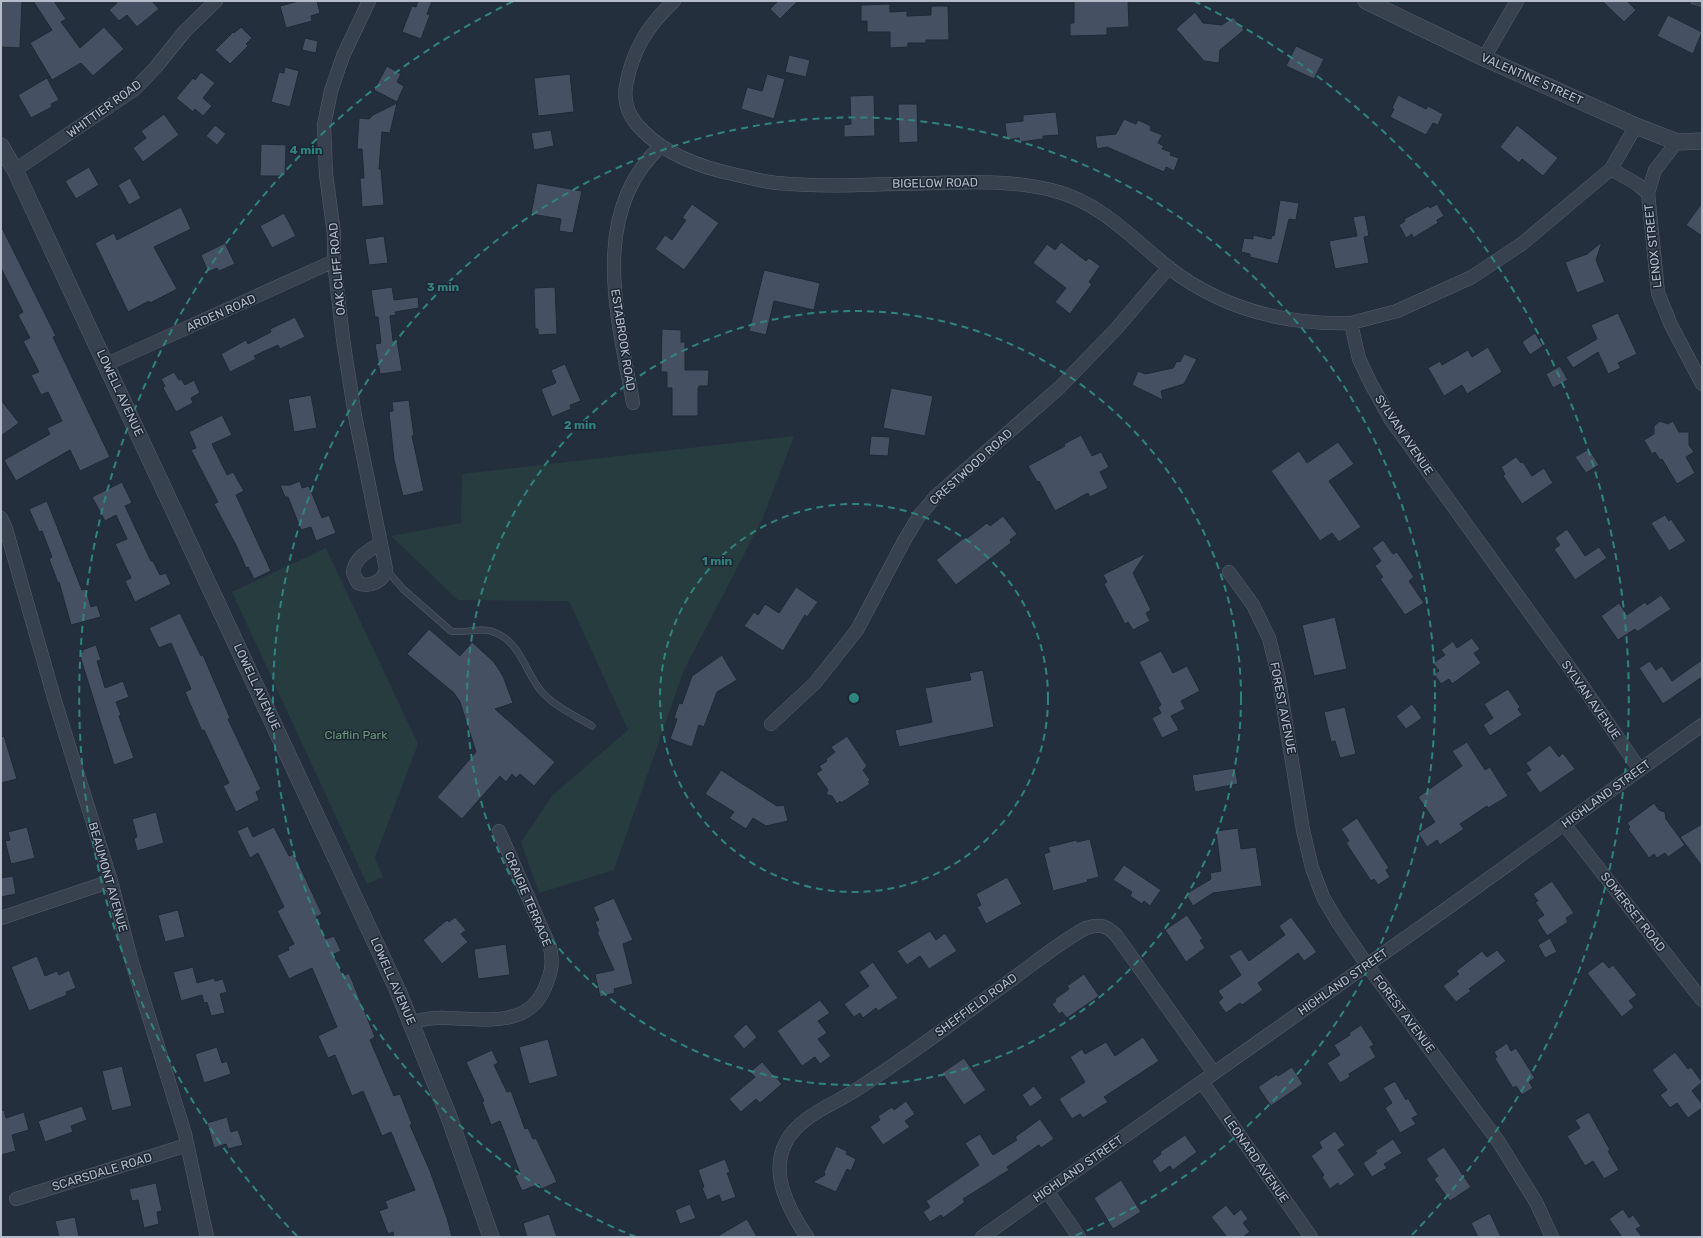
<svg xmlns="http://www.w3.org/2000/svg" width="1703" height="1238" font-family="Rubik,sans-serif">
<style>
.green{fill:#263c3f}
.building{fill:#455162;stroke:#1f2835}
.lines{fill:none;stroke-linecap:round;stroke-linejoin:round}
.service-casing{stroke:#565f6c;stroke-width:7}
.minor-casing{stroke:#565f6c;stroke-width:14}
.tertiary-casing{stroke:#565f6c;stroke-width:17}
.service{stroke:#38414e;stroke-width:6}
.minor{stroke:#38414e;stroke-width:13}
.tertiary{stroke:#38414e;stroke-width:16}
.ring{fill:none;stroke:#308480;stroke-width:2;stroke-dasharray:7 5}
.labels{text-anchor:middle;dominant-baseline:central;stroke-width:3;stroke-linejoin:round;paint-order:stroke}
.street-label{font-size:12px;fill:#b4bcc9;stroke:#1d2633}
.park-label{font-size:12px;fill:#6b9a76;stroke:#1d2633}
.centre{fill:#308480;stroke:#1d2633;stroke-width:2}
.ring-label{font-size:12px;text-anchor:middle;font-weight:bold;fill:#308480;stroke:#1d2633;stroke-width:3;stroke-linejoin:round;paint-order:stroke}
</style>
<rect width="100%" height="100%" fill="#242f3e"/>
<path class="green" d="M794,436L762,520L684,670L614,870L539,893L521,842L552,796L628,730L569,601L458,600L391,536L461,523L462,474Z
M326,548L418,744L375,858L383,877L367,884L232,592Z"/>
<path class="building" d="M1,1H22L20,48L1,47Z
M33,1H54L66,19L61,22L80,48L104,27L124,49L93,76L81,63L52,80L30,43L52,30Z
M116,1H152L159,9L137,27L127,15L119,21L109,10L117,3Z
M299,1H317L320,13L311,16L312,21L286,28L280,6Z
M418,1H432L427,14L430,15L421,39L402,32L412,6L416,7Z
M778,1H798L780,19L770,9Z
M1074,1H1128L1129,27L1107,28V35L1070,36V23H1074Z
M1602,1H1627L1636,10L1624,22Z
M890,4V12L907,11V16L931,15V6H948L949,40H926V43H908V47L890,48V32H867V21H861V5Z
M1195,12L1203,23L1222,25L1233,17L1244,30L1220,50L1219,63L1204,61L1176,29Z
M1668,15L1702,32L1693,54L1657,36Z
M241,27L252,38L246,44L248,46L230,64L215,50L233,32L234,33Z
M305,38L318,41L316,53L302,50Z
M1296,46L1324,59L1314,79L1286,66Z
M789,55L810,60L806,77L785,72Z
M387,66L401,74L397,82L404,86L397,102L374,90Z
M285,67L299,71L290,107L271,102L279,72L284,73Z
M201,72L215,83L203,98L212,106L203,116L195,109L193,112L176,98L193,78L195,80Z
M570,74L574,112L538,116L534,78Z
M767,74L785,79L774,119L741,109L747,87L762,91Z
M47,78L59,100L51,104L52,107L31,118L18,95Z
M874,95L875,136L844,137V125L851,124L850,96Z
M1398,95L1426,109L1428,106L1443,114L1438,125L1433,123L1426,135L1390,117L1394,109L1392,108Z
M397,103L390,133L382,132L379,169H381L384,205L362,207L360,178H364L362,149H357L359,118L369,119L373,115Z
M898,104H917L918,142L899,143Z
M1056,112L1059,135L1043,136V139L1020,142L1019,138L1007,140L1005,123L1023,121V115Z
M164,114L179,135L143,162L133,148L146,138L141,131Z
M1124,119L1136,124L1138,120L1151,126L1150,130L1162,135L1158,143L1164,146L1162,149L1171,152L1170,155L1179,158L1174,171L1166,167L1164,172L1107,147L1097,149L1095,136L1116,134Z
M215,125L226,134L217,145L206,136Z
M1517,125L1558,158L1543,176L1522,159L1519,163L1500,147Z
M551,130L554,146L534,150L531,133Z
M261,144L286,145L285,176H260Z
M89,167L99,185L76,199L65,181Z
M130,178L141,198L129,205L118,185Z
M537,183L582,191L573,233L559,231L561,219L531,214Z
M1280,200L1299,203L1296,220L1289,219L1278,264L1250,257V254L1241,252L1244,238L1253,239V235L1271,239L1272,235L1274,236Z
M1702,203V236L1686,225Z
M692,204L719,223L684,270L655,249L665,235L672,240L686,220L682,218Z
M1437,204L1444,216L1437,220L1438,223L1413,238L1412,234L1406,238L1399,225L1405,221L1404,219L1428,206L1430,208Z
M181,207L191,229L154,247L177,289L150,303L149,301L128,312L95,243L114,233L117,240Z
M284,213L296,236L272,248L260,226Z
M1365,215L1369,236L1364,237L1369,263L1335,269L1329,241L1357,236L1353,217Z
M1,226L56,336L53,337L110,457L80,471L70,450L16,481L4,460L50,434L47,428L62,421L48,392L41,395L31,375L39,372L23,341L30,338L18,315L23,312L1,268Z
M384,236L388,263L369,265L365,239Z
M1061,242L1086,261L1089,258L1100,266L1089,282L1092,284L1070,314L1055,302L1066,288L1033,263L1047,244L1055,250Z
M1602,242L1596,260L1605,282L1577,293L1565,262L1587,254Z
M225,243L235,264L219,271L217,268L208,272L201,255Z
M764,270L820,283L814,310L774,301L766,335L749,331Z
M392,287L394,300L418,297L419,308L395,312L396,315L390,316L393,341L397,340L402,371L380,374L375,344L381,343L378,317H375L371,290Z
M555,287L557,334L538,335V329H535L534,288Z
M1618,313L1637,354L1618,363L1621,368L1608,374L1598,352L1573,368L1566,357L1597,339L1591,325Z
M295,317L305,337L280,349L278,345L254,356L256,359L230,372L221,354L246,340L248,344L271,332L270,329Z
M662,329L681,330V342H685V370H709L708,386H699L698,389V416H672V388H667V372H661Z
M1535,333L1543,346L1530,355L1522,342Z
M1488,347L1502,372L1467,394L1462,385L1444,396L1428,368L1440,361L1442,365L1468,350L1472,357Z
M1184,354L1197,359L1184,384L1161,391L1163,400L1132,385L1138,371L1145,374L1173,368L1177,361L1180,362Z
M565,364L581,401L570,405L571,409L552,417L541,389L556,383L551,370Z
M1560,366L1568,380L1553,388L1546,374Z
M174,372L179,380L181,379L185,385L194,380L200,393L191,398L193,403L176,412L163,388L165,386L161,379Z
M891,388L933,396L925,436L883,428Z
M311,395L317,428L294,432L288,399Z
M1,400L19,423L1,436Z
M409,400L414,436H412L424,491L403,496L394,460L389,412L393,411L392,402Z
M222,415L232,435L212,444L227,475L233,472L244,491L236,495L271,571L254,579L248,567L246,568L237,547L214,504L218,502L191,450L196,448L189,432Z
M1660,421L1668,424L1673,421L1679,432H1689V445L1694,452L1686,457L1695,473L1677,484L1662,459L1660,460L1655,452L1652,454L1644,440L1654,434V426Z
M1081,435L1092,456L1101,452L1109,467L1100,472L1108,488L1090,497L1088,493L1055,511L1039,481L1037,482L1028,466L1065,446L1064,444Z
M871,436L890,437L888,456L869,455Z
M1338,442L1354,464L1329,481L1361,527L1339,542L1332,533L1320,541L1271,471L1299,451L1307,463Z
M1589,449L1599,465L1586,473L1575,457Z
M1516,457L1521,463L1523,462L1532,476L1544,468L1553,483L1522,504L1503,476L1505,474L1501,467Z
M300,481L302,488L309,486L322,518L329,515L336,533L316,541L311,527L301,530L288,497H285L280,485H290Z
M122,482L132,503L125,506L151,561H153L160,575L166,573L171,584L135,602L125,581L131,578L115,544L127,539L116,515L105,521L92,497Z
M47,501L82,590L86,589L91,607L97,605L101,617L71,625L59,582L58,583L49,559L52,557L42,531L39,532L29,509Z
M1665,515L1669,521L1671,519L1686,541L1669,551L1651,523Z
M1003,516L1017,534L1010,540L1011,543L956,585L936,560L964,538L966,539L987,523L990,526Z
M1567,529L1585,556L1599,547L1607,558L1575,580L1554,549L1560,545L1555,538Z
M1383,540L1393,554L1397,552L1414,577L1409,581L1424,603L1405,615L1380,579L1383,577L1375,566L1381,561L1372,548Z
M1146,553L1133,573L1151,610L1146,613L1150,621L1133,630L1128,622L1125,624L1104,584L1107,582L1103,575Z
M796,587L818,602L807,617L805,615L783,651L744,626L754,612L758,615L765,604L779,613Z
M1661,595L1671,609L1637,632L1635,629L1618,640L1601,616L1619,603L1627,615L1645,602L1647,605Z
M180,613L201,656L203,655L230,718L228,719L261,789L256,792L259,800L236,812L223,786L229,783L204,730L202,731L185,692L191,689L171,643L159,648L149,628Z
M1335,617L1347,669L1314,676L1302,625Z
M429,629L460,656L472,642L494,662L503,676L513,703L495,709L555,762L534,786L520,774L516,778L512,774L506,782L500,776L462,819L437,797L476,752L460,702L454,693L407,654Z
M1472,638L1480,649L1474,653L1481,663L1452,684L1449,679L1441,684L1434,674L1439,671L1433,663L1445,655L1441,650L1453,641L1457,648Z
M96,645L101,660L97,661L105,688L123,681L129,697L116,702L121,715L119,716L134,758L114,765L79,653L83,652L82,650Z
M1161,651L1173,673L1187,666L1200,691L1181,701L1185,709L1171,716L1179,730L1162,738L1152,718L1161,713L1158,707L1161,705L1139,662Z
M722,655L737,680L717,692L704,727L699,725L692,747L670,739L677,719L674,718L679,703L682,704L692,676Z
M1702,660V677L1663,704L1639,668L1650,661L1656,670L1662,666L1672,681Z
M983,670L994,727L899,747L895,730L932,722L925,688L971,680L969,673Z
M1508,689L1520,707L1518,709L1522,715L1490,736L1483,725L1493,718L1484,704Z
M1412,704L1422,718L1406,729L1396,716Z
M1345,707L1356,754L1340,758L1335,741L1331,742L1324,712Z
M4,736L17,779L1,783V737Z
M847,736L867,766L863,770L870,780L868,782L870,784L841,803L840,801L837,804L832,796L826,794L828,790L816,773L822,770L819,766L827,761L826,759L835,752L831,747Z
M1467,742L1485,770L1490,767L1508,796L1488,808L1487,806L1460,824L1464,829L1440,845L1437,840L1427,847L1418,833L1435,822L1418,797L1462,766L1452,751Z
M1550,745L1559,757L1563,753L1575,769L1540,793L1526,773L1531,770L1526,763Z
M1235,768L1238,784L1195,792L1192,775Z
M721,770L777,806L784,805L788,821L766,826L753,818L746,829L729,818L734,812L705,794Z
M1654,803L1659,810L1665,812L1666,819L1685,845L1668,857L1665,853L1657,858L1654,854L1649,858L1628,829L1630,827L1627,823Z
M156,812L164,843L137,851L134,838L137,837L132,819Z
M1357,818L1389,868L1386,870L1390,877L1378,885L1374,879L1371,881L1346,843L1349,841L1341,829Z
M1702,824V866L1680,837Z
M248,826L253,837L274,827L289,856L294,854L322,914L316,917L326,939L334,936L341,951L334,954L343,976L349,973L375,1037L370,1040L394,1096L400,1094L412,1124L410,1125L430,1171L447,1218L452,1237H394L393,1232L388,1234L379,1211L388,1208L385,1201L415,1190L391,1132L382,1136L363,1091L352,1096L335,1055L328,1058L318,1036L337,1027L312,968L289,979L277,955L289,950L288,947L294,944L277,911L284,907L258,853L250,858L237,831Z
M27,827L35,858L11,864L5,841L10,840L8,832Z
M1238,828L1241,849L1256,847L1262,886L1213,893L1193,906L1186,894L1211,879L1210,873L1221,871L1216,831Z
M1090,839L1099,877L1087,880L1088,882L1053,891L1044,854L1050,852L1048,847L1077,840V842Z
M1124,865L1161,890L1150,906L1144,901L1142,904L1130,896L1132,892L1113,880Z
M13,876L16,894L1,897V878Z
M1007,877L1022,904L986,924L977,907L981,905L976,894Z
M1552,881L1574,913L1566,918L1568,922L1547,936L1537,920L1544,915L1535,902L1538,901L1533,894Z
M614,898L633,940L623,944L633,984L614,989L615,993L600,997L595,974L614,970L597,932L599,931L595,922L599,920L593,907Z
M178,910L185,937L165,942L158,915Z
M1187,915L1203,939L1200,940L1205,948L1186,962L1165,930Z
M455,917L466,930L461,934L468,942L442,964L423,940L447,920L449,922Z
M1291,917L1317,952L1304,961L1298,953L1258,983L1263,990L1242,1005L1240,1003L1226,1013L1218,1002L1223,998L1218,991L1241,975L1229,956L1241,949L1249,961L1285,935L1279,926Z
M930,931L936,940L945,933L957,951L929,969L920,956L907,965L897,951Z
M1550,938L1557,952L1545,958L1538,945Z
M506,944L510,975L478,979L474,949Z
M1497,950L1506,961L1469,989L1471,991L1456,1002L1443,986L1459,974L1456,971L1482,951L1487,957Z
M37,956L45,976L57,971L59,975L69,970L76,988L66,992L67,995L29,1011L11,967Z
M1603,961L1609,968L1613,965L1637,995L1629,1001L1634,1007L1622,1017L1587,973Z
M873,962L898,998L878,1011L876,1008L863,1018L860,1013L854,1017L844,1004L869,986L859,972Z
M193,967L197,983L214,978L215,981L223,979L227,992L220,994L225,1013L211,1016L207,1002L204,1003L202,995L181,1001L173,972Z
M1084,974L1099,996L1067,1018L1062,1012L1059,1014L1052,1004L1056,1001L1055,999L1069,989L1067,986Z
M820,1000L830,1013L818,1021L827,1033L818,1039L831,1056L820,1064L815,1057L802,1066L777,1031Z
M746,1024L757,1037L744,1049L733,1036Z
M1361,1025L1374,1045L1370,1047L1376,1057L1349,1074L1350,1077L1340,1083L1327,1063L1340,1055L1334,1045L1350,1035L1349,1033Z
M1143,1037L1159,1061L1104,1097L1108,1102L1083,1118L1080,1114L1072,1119L1059,1099L1085,1082L1070,1057L1082,1049L1085,1054L1106,1042L1115,1056Z
M548,1039L558,1076L529,1084L519,1047Z
M1507,1043L1511,1051L1516,1048L1535,1078L1529,1082L1533,1088L1522,1095L1516,1086L1513,1088L1495,1059L1497,1057L1494,1052Z
M217,1047L222,1063L227,1061L231,1074L204,1083L195,1054Z
M492,1050L498,1063L494,1065L507,1092L511,1091L525,1129L528,1128L533,1139L536,1138L557,1182L541,1189L539,1184L522,1191L515,1176L520,1173L500,1121L491,1125L482,1102L484,1101L466,1062Z
M1675,1052L1688,1069L1691,1067L1702,1082L1692,1091L1702,1104V1108L1688,1118L1677,1103L1670,1108L1660,1095L1667,1090L1652,1070Z
M964,1058L986,1090L964,1105L942,1073Z
M762,1062L782,1084L760,1103L756,1099L741,1112L729,1099L755,1077L750,1072Z
M122,1066L132,1106L112,1111L102,1071Z
M1292,1067L1303,1084L1271,1106L1258,1087L1277,1074L1278,1076Z
M1395,1081L1406,1100L1408,1098L1418,1115L1412,1118L1416,1124L1400,1133L1385,1108L1392,1103L1383,1088Z
M1034,1086L1043,1098L1030,1107L1022,1095Z
M906,1101L915,1114L905,1121L910,1127L883,1145L870,1127L880,1120L878,1116L892,1107L894,1110Z
M82,1106L87,1120L71,1126L73,1132L45,1142L38,1121Z
M4,1110L6,1118L24,1112L29,1130L12,1135L16,1151L1,1155V1111Z
M1589,1112L1610,1150L1608,1151L1619,1170L1604,1179L1593,1161L1585,1166L1567,1136L1580,1128L1575,1120Z
M227,1117L231,1132L238,1130L243,1145L228,1149L226,1144L214,1148L207,1123Z
M1040,1119L1054,1139L1041,1148L1039,1145L1007,1167L1009,1170L963,1199L965,1202L943,1218L941,1215L930,1222L923,1212L930,1207L926,1201L979,1165L965,1143L980,1134L993,1155L1017,1140L1015,1137Z
M1335,1131L1345,1145L1338,1150L1355,1175L1340,1186L1338,1183L1330,1189L1322,1177L1324,1175L1311,1156L1322,1148L1319,1142Z
M1185,1135L1197,1152L1173,1170L1170,1166L1160,1173L1152,1161L1161,1154L1160,1152Z
M1393,1139L1402,1153L1384,1164L1387,1168L1372,1177L1363,1163L1377,1153L1375,1151Z
M836,1146L847,1151L846,1154L856,1159L851,1171L847,1169L836,1192L813,1182L825,1175L824,1172Z
M1444,1147L1471,1187L1450,1201L1434,1179L1438,1176L1426,1159Z
M725,1159L730,1172L727,1173L736,1197L722,1202L719,1195L707,1200L702,1188L704,1187L698,1170Z
M1121,1180L1141,1212L1113,1229L1094,1198Z
M156,1183L162,1211L157,1212L159,1224L144,1228L138,1200L132,1201L129,1189Z
M690,1204L696,1218L680,1224L675,1210Z
M1226,1205L1234,1215L1241,1209L1248,1219L1243,1223L1250,1232L1243,1237H1227L1211,1217Z
M1623,1209L1629,1218L1633,1215L1641,1226L1636,1229L1642,1237H1622L1609,1219Z
M1490,1213L1501,1237H1478L1471,1223Z
M549,1214L557,1237H527L523,1223Z
M75,1217L79,1237H59L55,1221Z
M747,1219L757,1237H716Z"/>
<g class="lines">
<g class="service-casing">
<path id="service" d="M1694,1L1702,3
M386,569L403,589L451,631C466,634 482,626 496,633C521,643 526,674 542,692C555,707 576,716 592,726"/>
</g>
<g class="minor-casing">
<path id="minor" d="M369,1L343,56L331,91L324,125L326,174L334,234V261L343,339L355,416L386,569C384,581 370,588 358,583L353,573C354,558 369,550 381,543
M674,1C648,25 632,51 626,86C623,105 630,118 643,131C668,156 703,168 737,175C750,178 764,182 777,183C829,188 881,184 932,183C973,182 1015,180 1055,191C1101,203 1132,238 1168,267C1222,309 1284,325 1351,323
M1484,58L1517,1
M1636,126L1611,169L1523,243L1472,277L1397,311L1351,323L1359,359L1371,384L1391,420L1577,678L1640,770
M1611,169L1637,184L1648,193L1658,293L1671,325L1702,384
M15,170L135,89L156,67L185,31L216,1
M1648,193L1655,170L1677,142
M107,364L334,261
M633,403C618,318 588,213 661,146
M1,518L6,529L55,701L111,881L131,959L185,1134L207,1237
M1229,572L1253,605L1269,638L1278,674L1303,830L1312,868L1323,897L1337,921L1367,965L1498,1141L1536,1202L1552,1237
M771,724L815,683L857,630L904,541L919,516L936,496L1060,387L1116,329L1169,267
M1564,824L1702,1000
M1,918L111,881
M412,1022C422,1020 434,1017 445,1018C481,1018 530,1030 546,985C552,971 553,962 550,947L499,831
M1202,1082L1311,1237
M1047,1191L1079,1237
M16,1199L187,1145
M807,1237C789,1210 769,1174 786,1142C798,1118 829,1106 851,1093C907,1058 960,1017 1014,978C1037,961 1060,942 1086,928C1100,924 1106,925 1116,935L1214,1073
M982,1237L1435,917L1702,725"/>
</g>
<g class="tertiary-casing">
<path id="tertiary" d="M1366,1L1484,58L1636,126L1677,142L1702,141
M1,146L15,170L398,991L449,1117L491,1237"/>
</g>
<use href="#service" class="service"/>
<use href="#minor" class="minor"/>
<use href="#tertiary" class="tertiary"/>
</g>
<g class="ring">
<circle cx="854" cy="698" r="194"/>
<circle cx="854" cy="698" r="387"/>
<path d="M636 1237A581 581 0 1 1 1072 1237"/>
<path d="M297 1236A775 775 0 0 1 514 1M1194 1A775 775 0 0 1 1411 1236"/>
</g>
<g class="labels">
<g class="street-label">
<text transform="translate(1532 79) rotate(24)">VALENTINE STREET</text>
<text transform="translate(104 109) rotate(-36)">WHITTIER ROAD</text>
<text transform="translate(935 183) rotate(-1)">BIGELOW ROAD</text>
<text transform="translate(1653 246) rotate(-96)">LENOX STREET</text>
<text transform="translate(337 269) rotate(-95)">OAK CLIFF ROAD</text>
<text transform="translate(221 313) rotate(-24)">ARDEN ROAD</text>
<text transform="translate(623 340) rotate(81)">ESTABROOK ROAD</text>
<text transform="translate(120 393) rotate(65)">LOWELL AVENUE</text>
<text transform="translate(1404 435) rotate(56)">SYLVAN AVENUE</text>
<text transform="translate(971 467) rotate(-42)">CRESTWOOD ROAD</text>
<text transform="translate(257 687) rotate(65)">LOWELL AVENUE</text>
<text transform="translate(1591 700) rotate(55)">SYLVAN AVENUE</text>
<text transform="translate(1283 708) rotate(79)">FOREST AVENUE</text>
<text transform="translate(1606 794) rotate(-36)">HIGHLAND STREET</text>
<text transform="translate(108 877) rotate(74)">BEAUMONT AVENUE</text>
<text transform="translate(528 899) rotate(67)">CRAIGIE TERRACE</text>
<text transform="translate(1633 912) rotate(52)">SOMERSET ROAD</text>
<text transform="translate(393 981) rotate(66)">LOWELL AVENUE</text>
<text transform="translate(1343 982) rotate(-35)">HIGHLAND STREET</text>
<text transform="translate(976 1005) rotate(-36)">SHEFFIELD ROAD</text>
<text transform="translate(1404 1014) rotate(53)">FOREST AVENUE</text>
<text transform="translate(1256 1159) rotate(55)">LEONARD AVENUE</text>
<text transform="translate(1078 1169) rotate(-35)">HIGHLAND STREET</text>
<text transform="translate(102 1172) rotate(-17)">SCARSDALE ROAD</text>
</g>
<g class="park-label">
<text x="356" y="735">Claflin Park</text>
</g>
</g>
<circle cx="854" cy="698" r="6" class="centre"/>
<g class="ring-label">
<text x="306" y="154">4 min</text>
<text x="443" y="291">3 min</text>
<text x="580" y="429">2 min</text>
<text x="717" y="565">1 min</text>
</g>
<rect width="1703" height="1238" fill="none" stroke="#b4bcc9" stroke-width="4"/>
</svg>
